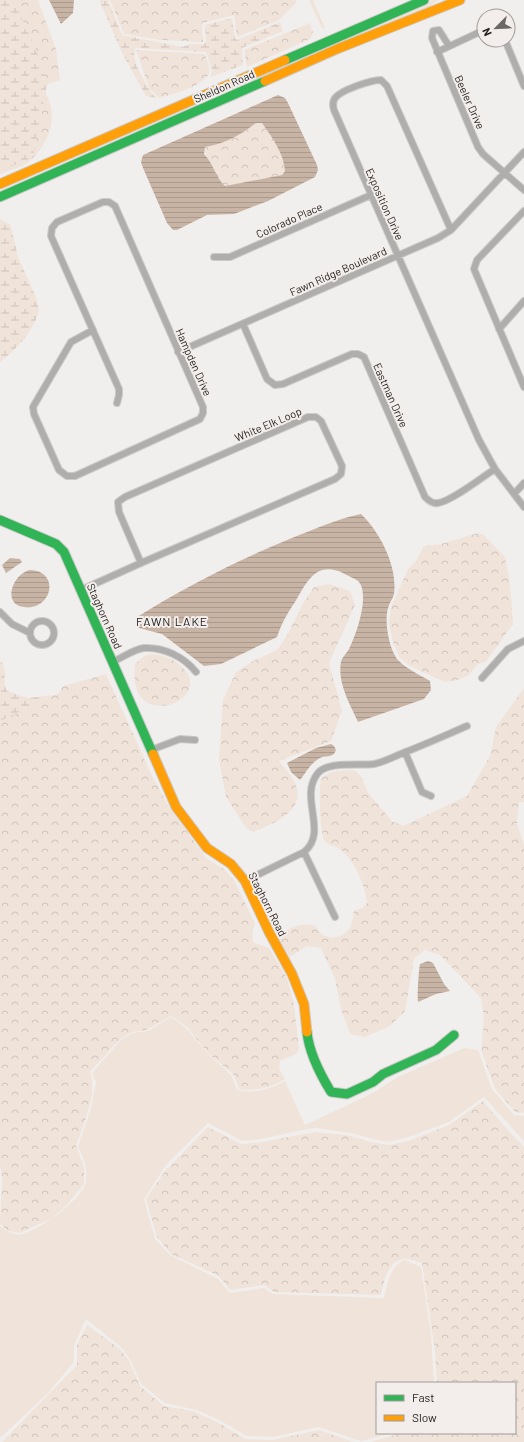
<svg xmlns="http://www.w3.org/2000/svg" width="524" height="1442" font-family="Barlow,sans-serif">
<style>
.grass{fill:#f0e3da}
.forest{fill:url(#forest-crowns)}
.wetland{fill:url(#wetland-marsh)}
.water{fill:url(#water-rules);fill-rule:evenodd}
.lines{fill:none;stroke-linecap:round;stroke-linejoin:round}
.street-casing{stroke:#cbcac9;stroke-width:8}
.fast-casing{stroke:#cbcac9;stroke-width:11}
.slow-casing{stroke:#cbcac9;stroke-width:11}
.street{stroke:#b0aead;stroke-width:6}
.fast{stroke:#30b455;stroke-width:9}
.slow{stroke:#ff9f0a;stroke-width:9}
.labels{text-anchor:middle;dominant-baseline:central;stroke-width:4;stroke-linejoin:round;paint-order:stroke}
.street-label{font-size:11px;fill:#211f1e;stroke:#f3eeeb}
.neighbourhood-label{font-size:12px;letter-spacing:1px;fill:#211f1e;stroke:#f3eeeb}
</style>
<defs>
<pattern id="forest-crowns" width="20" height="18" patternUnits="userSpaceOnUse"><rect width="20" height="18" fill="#f0e3da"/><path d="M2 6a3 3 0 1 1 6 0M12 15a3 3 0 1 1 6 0" fill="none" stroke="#cec2bb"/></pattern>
<pattern id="wetland-marsh" width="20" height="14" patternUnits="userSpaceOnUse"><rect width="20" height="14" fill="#f0e3da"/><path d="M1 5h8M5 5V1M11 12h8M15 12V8" fill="none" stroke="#cec2bb"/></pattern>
<pattern id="water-rules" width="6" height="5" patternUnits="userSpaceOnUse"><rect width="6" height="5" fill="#c8b4a5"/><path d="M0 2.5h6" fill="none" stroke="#ac9a8e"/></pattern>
</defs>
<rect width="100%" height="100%" fill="#f1efed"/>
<path class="grass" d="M309,0H313L325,28L324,29L322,28Z
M432,0H439L421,12L354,37L348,38Z
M171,1017L185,1027L209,1055L232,1076L237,1090C253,1094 272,1089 285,1081L305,1125L371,1094L398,1077L464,1048L478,1050L492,1089L514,1115L524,1116V1141L484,1097L449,1122L408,1137L389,1142L373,1139L351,1133L316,1128L302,1130L262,1139L242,1141L208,1123L166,1165L144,1199L155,1239L170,1255L218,1279L230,1293L264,1288L273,1294L384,1298C388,1282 388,1269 404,1260L421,1267L431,1335L434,1383H377V1433H393L361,1441L319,1427L273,1437L247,1436L221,1421L197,1410L165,1403L141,1384L130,1359L121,1347L86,1319L74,1345V1362L47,1394L0,1438V1226C6,1231 14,1236 23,1234C39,1230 83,1199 86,1182C88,1169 84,1158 78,1147L91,1108L96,1082L92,1073L121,1040L133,1033L148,1031Z"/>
<path class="forest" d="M0,0H38L56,49L60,80L48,84L45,92C59,115 50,142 31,160C24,167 9,170 0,174Z
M110,0H296V3L279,20L237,37L234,15L202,23L203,42L160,40L124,34Z
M310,23L313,33L310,39L247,67L244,50Z
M136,50L205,54C206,59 211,67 209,73C206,85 171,95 159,98L149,88Z
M256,123H262C272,137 284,154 285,171L282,175L225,186C217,179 204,157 205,147C222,145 243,134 256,123Z
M478,533L484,535L505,557L510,583L513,624L486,662L478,664L469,675L458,680L445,682L410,666L400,658L393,642L389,624L391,607L408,569L415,562L424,546L441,544Z
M329,584L350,591L355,605L329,663L342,711L331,741L279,761C284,768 292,775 295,783C308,811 272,824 253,832L246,828L226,797L219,759L223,700L236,672L255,660L277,650L288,634L302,605L314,587Z
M151,654C164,655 175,659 184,669C214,701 126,735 135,664L144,656Z
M106,674L152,776L171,810L207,859L224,869L234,880L255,923L252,932L253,942L269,948L287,978L294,1005L299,1049L296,1054L280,1061L279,1068L285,1079C272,1087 254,1092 239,1089L234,1075L209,1054L186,1026L171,1016L146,1030L133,1032L120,1039L90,1072C98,1094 83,1125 76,1146L84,1167V1184L66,1206L52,1218L20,1233L8,1231L0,1224L2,1177L0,1165V721L59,693L63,686Z
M524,688V802H519L517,824L524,844V1113L515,1112L495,1089L481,1050L484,1019L481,998L440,955L425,950L414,959L405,1011L390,1026L365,1037L350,1034L341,1009L335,979L321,948L307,946L290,957L282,945L280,936C289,927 302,922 315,926C322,939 338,942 349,929C352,925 353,916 354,911L362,908L367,903C365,885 355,861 340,849C336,846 330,846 326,843C319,835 319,790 321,779L330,772L345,770L356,771L361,776L368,793L392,821L403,826L467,796L490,756L496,727Z
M483,1101L508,1130L524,1147V1442H370L401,1433H515V1383H437L435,1351L422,1263C417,1262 408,1258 403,1259C387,1262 384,1281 381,1295L274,1292L264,1285L230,1290L219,1276L171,1254L157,1237L146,1199L165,1171L208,1127L241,1144L262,1142L315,1132L348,1135L370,1142L389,1145L408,1141L449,1125Z
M87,1325L120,1349L129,1361L140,1386L164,1406L193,1411L221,1424L245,1439L272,1440L319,1430L354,1442H2L77,1365V1345Z"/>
<path class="wetland" d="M0,0H12L15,3L36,49L44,71L46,89L33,157L0,171Z
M99,0H108L122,35L183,47L189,44H204L206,42L205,25L232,18L235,38L237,40L280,22L283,31L242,48L243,65L210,77L212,70L206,52L135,48C130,60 149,91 157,99L146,96L122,53Z
M0,219L10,225L12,230L18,257L36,297L39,310C35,330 15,351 0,362Z
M0,660C9,670 1,680 7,691L28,698L55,695L0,721Z"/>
<path class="water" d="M49,0H74L73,13L61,24Z
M278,95L285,98L288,103L317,165L318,170L315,177L268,201L234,214L207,215L177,230H173L167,223L143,168L141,162L143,155ZM256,123H262C272,137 284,154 285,171L282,175L225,186C215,177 214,164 204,154L205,147C224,144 241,135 256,123Z
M361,514C380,532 398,567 394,594C393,599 389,603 388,608C384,621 389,651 399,661C407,669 420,675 430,681L431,690L424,699L358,722C350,704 337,683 341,662C342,657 347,653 349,649C356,635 370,596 359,582C355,578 347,576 343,573C315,560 306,584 295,602C287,614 282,622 277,637L221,664L204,666L162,634L139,628L137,617C187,586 238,560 292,538C315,529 337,519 361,514Z
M10,558L20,559L22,562L6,573L2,565Z
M30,570C61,571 52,611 24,607C2,605 12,574 30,570Z
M331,744L334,746L336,750L334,754C330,757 326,756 322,757C311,762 307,771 300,780L291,772L287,763L316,748Z
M428,961L433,963L444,984L450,991L436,994L418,1002C417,997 419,967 420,964Z"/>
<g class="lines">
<g class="street-casing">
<path id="street" d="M505,40L524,86
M449,46L439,30L433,31L432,38L478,147L483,154L524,190
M437,52L484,30
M524,211L477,260L474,269L524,387
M451,230L387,86L381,80C371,80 341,90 335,98C332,102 333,106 334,110L479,440L495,469L524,507
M214,257H230L371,195
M243,324L267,379L275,385L283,384L352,354H358L364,357L425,497C428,500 432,504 438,503C452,501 482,477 495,469
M499,329L524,301
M93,330L71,342L33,407L34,414L59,470L67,476H75L200,419L203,413V407L115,206L109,202H103L57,222L52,228L51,236L119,389V395L117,403
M178,352L438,238L451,230L524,152
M308,417H316L321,421L342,466L341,474L335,479L141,563L119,512L118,502L125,497Z
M514,494L524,483
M81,590L141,563
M0,612L12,624L30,633
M30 633a12 12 0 1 1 24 0a12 12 0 1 1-24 0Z
M112,662C122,658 134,649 144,648C164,647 184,657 196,672
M482,678L508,649L524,641
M151,750L180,739L195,740
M405,752L422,792L431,796
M304,852L335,917
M245,881L304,852C329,832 298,797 318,773C328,761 360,766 374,764C384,762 393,757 403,753C424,745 446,735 467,726"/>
</g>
<g class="fast-casing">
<path id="fast" d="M285,60L424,0
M0,197L265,81
M0,520L56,544L64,552L153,754
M307,1032C309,1053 320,1074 331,1092L347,1094L373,1082L383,1074L436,1050L454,1035"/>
</g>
<g class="slow-casing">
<path id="slow" d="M265,81L337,49L460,0
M0,184L285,60
M153,754L176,807L207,848L231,864L245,881L269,932L292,974L304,1004L307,1032"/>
</g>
<use href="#street" class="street"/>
<use href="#fast" class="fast"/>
<use href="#slow" class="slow"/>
</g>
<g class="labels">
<g class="street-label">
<text transform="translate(224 86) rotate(-24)">Sheldon Road</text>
<text transform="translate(470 102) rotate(66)">Beeler Drive</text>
<text transform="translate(385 204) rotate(66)">Exposition Drive</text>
<text transform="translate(289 220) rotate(-24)">Colorado Place</text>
<text transform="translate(338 271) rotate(-24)">Fawn Ridge Boulevard</text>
<text transform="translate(194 362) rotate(66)">Hampden Drive</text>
<text transform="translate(391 395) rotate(66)">Eastman Drive</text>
<text transform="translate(268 424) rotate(-23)">White Elk Loop</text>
<text transform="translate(105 616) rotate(66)">Staghorn Road</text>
<text transform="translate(268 904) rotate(63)">Staghorn Road</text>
</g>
<g class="neighbourhood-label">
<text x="172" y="621">FAWN LAKE</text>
</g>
</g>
<rect x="376" y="1382" width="140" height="52" fill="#f3eeeb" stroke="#9f9b99"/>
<rect x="384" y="1395" width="20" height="6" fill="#30b455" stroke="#9f9b99"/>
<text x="412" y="1402" font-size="12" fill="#211f1e">Fast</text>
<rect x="384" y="1415" width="20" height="6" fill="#ff9f0a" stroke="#9f9b99"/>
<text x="412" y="1422" font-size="12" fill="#211f1e">Slow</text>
<g transform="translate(496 28) rotate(246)"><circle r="19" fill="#f3eeeb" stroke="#9f9b99"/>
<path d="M0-3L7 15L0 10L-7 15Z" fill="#6a6866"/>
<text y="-6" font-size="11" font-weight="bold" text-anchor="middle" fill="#211f1e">N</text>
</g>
</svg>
